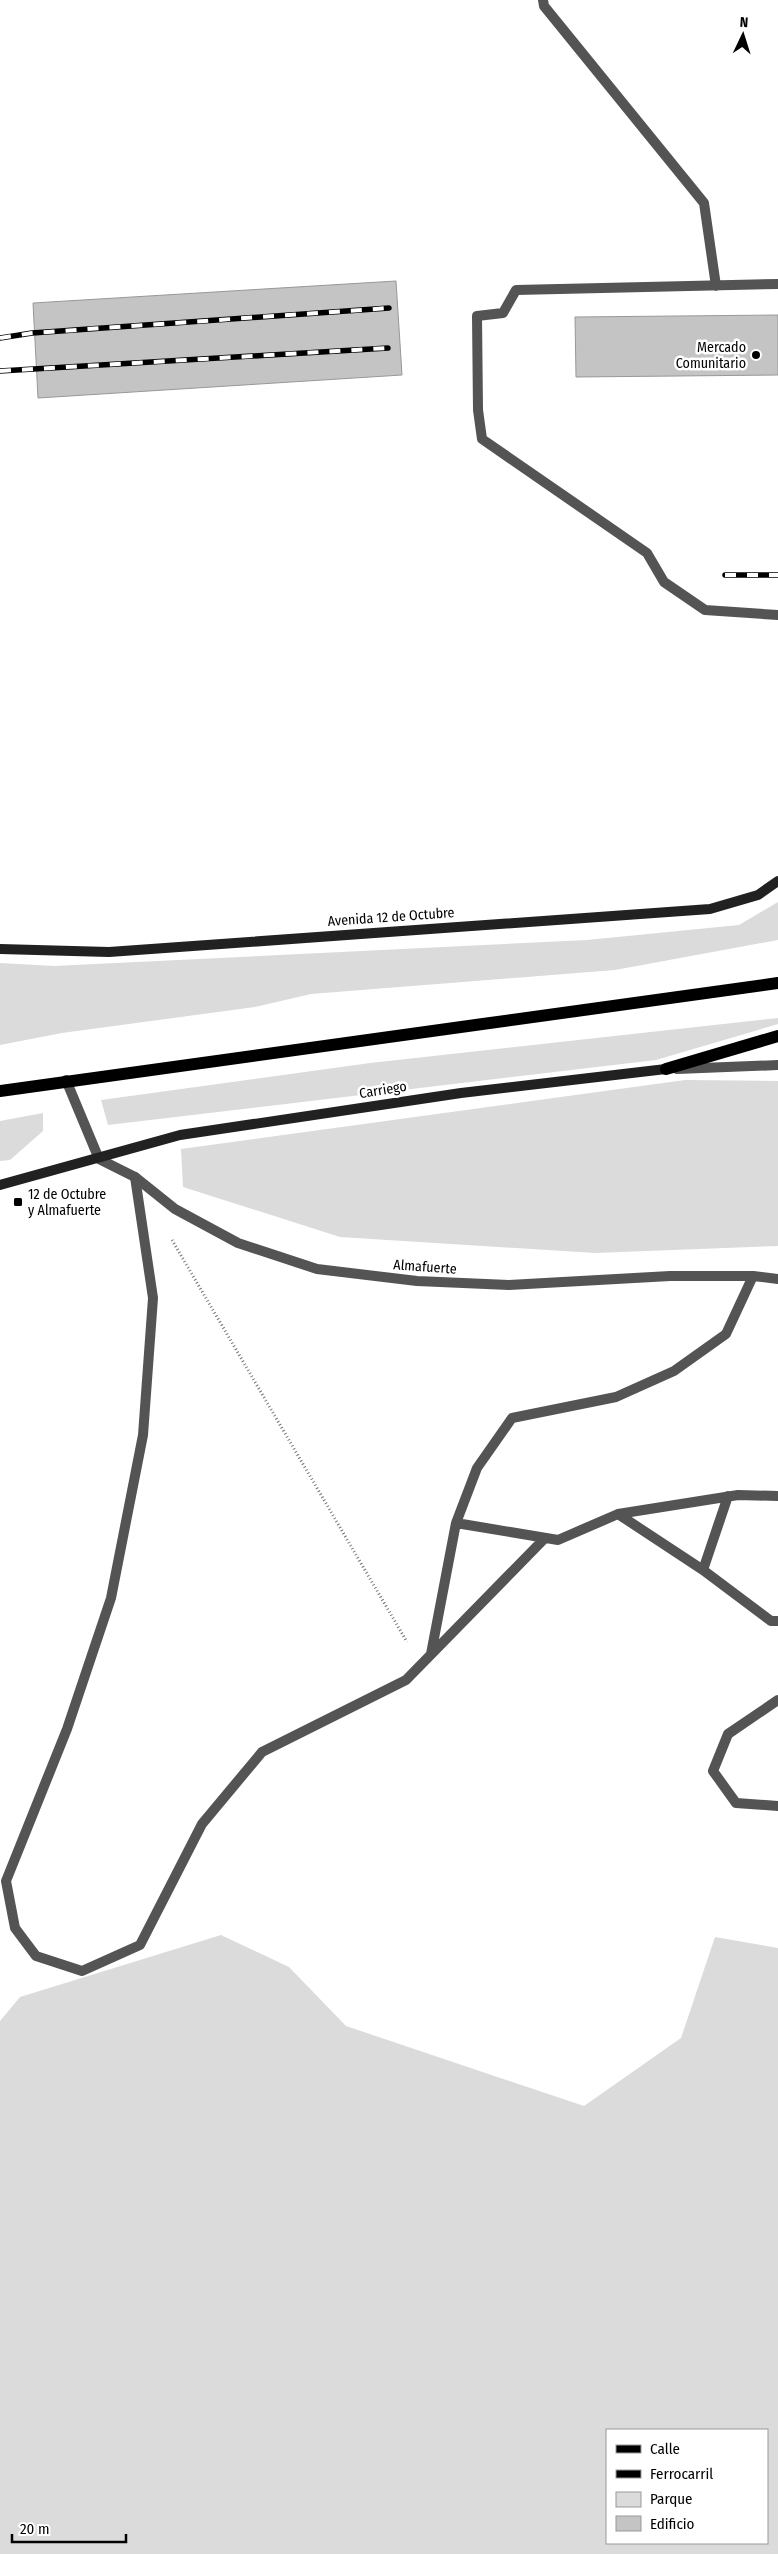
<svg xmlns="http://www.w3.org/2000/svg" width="778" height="2554" font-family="'Fira Sans Condensed',sans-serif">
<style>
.green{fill:#dbdbdb;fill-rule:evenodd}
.building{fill:#c4c4c4;stroke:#989898}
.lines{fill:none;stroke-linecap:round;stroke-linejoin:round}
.path{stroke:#767676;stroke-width:3;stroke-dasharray:1 2.5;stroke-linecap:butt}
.lane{stroke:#545454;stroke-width:10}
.street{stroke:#545454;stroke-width:10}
.secondary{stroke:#212121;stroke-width:10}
.primary{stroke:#000;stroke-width:12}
.rail-casing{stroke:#000;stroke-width:5.5}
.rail{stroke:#fff;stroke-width:4;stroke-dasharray:11;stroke-linecap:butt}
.poi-dot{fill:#000;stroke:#fff;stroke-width:2}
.labels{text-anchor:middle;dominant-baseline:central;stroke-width:5;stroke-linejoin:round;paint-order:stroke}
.poi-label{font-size:14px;fill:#000;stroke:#fff;text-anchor:end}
.street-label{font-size:14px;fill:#000;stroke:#fff}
</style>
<rect width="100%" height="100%" fill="#fff"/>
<path class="green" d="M778,902V940L615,970L311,994L255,1007L62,1033L0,1045V963L54,966L587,940L739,925Z
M778,1018V1024L656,1060L108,1125L101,1100L370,1063Z
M685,1080L778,1081V1246L595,1253L340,1237L183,1187L181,1149Z
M43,1113V1131L10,1160L0,1161V1121Z
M221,1935L289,1967L346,2026L584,2106L681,2038L715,1937L778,1948V2554H0V2021L20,1997ZM607,2430H767V2543H607Z"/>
<path class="building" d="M396,281L402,375L38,398L33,303Z
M778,315V375L576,377L575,317Z"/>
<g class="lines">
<path class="path" d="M172,1240L407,1642"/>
<path class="lane" d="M543,0L544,6L704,203L716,286
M778,284L516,290L503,313L477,316L478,410L482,439L647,553L664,582L705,610L778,615
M135,1177L153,1298L143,1435L111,1598L67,1729L6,1881L15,1928L36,1956L82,1971L140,1945L202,1824L262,1752L406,1680L545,1538
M753,1276L726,1334L674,1371L616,1397L512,1418L477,1468L456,1523L558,1540L618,1514L738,1495L778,1496
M618,1514L703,1570L771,1621H778
M703,1570L728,1496
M431,1654L456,1523
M778,1700L728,1734L713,1771L736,1803L778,1806"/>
<path class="street" d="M677,1069L778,1065
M66,1080L99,1159L135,1177L175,1209L238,1243L317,1269L417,1281L509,1285L670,1276H753L778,1279"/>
<path class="secondary" d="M0,949L109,952L710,909L758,895L778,881
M0,1185L180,1135L461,1093L666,1069"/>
<path class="primary" d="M666,1069L778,1036
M0,1091L778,983"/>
<g class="rail-casing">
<path id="rail" d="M0,338L32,333L389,308
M0,371L388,348
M725,575H778"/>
</g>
<use href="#rail" class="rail"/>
</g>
<g class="poi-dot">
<circle cx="756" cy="355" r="5"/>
<rect x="13" y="1197" width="10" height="10" rx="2.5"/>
</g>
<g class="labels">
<g class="poi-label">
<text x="746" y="347">Mercado<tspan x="746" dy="16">Comunitario</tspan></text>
<text x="28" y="1194" text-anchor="start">12 de Octubre<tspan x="28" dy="16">y Almafuerte</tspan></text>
</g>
<g class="street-label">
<text transform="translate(391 917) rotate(-4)">Avenida 12 de Octubre</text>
<text transform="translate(383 1090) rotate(-9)">Carriego</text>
<text transform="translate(425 1267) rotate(4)">Almafuerte</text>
</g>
</g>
<rect x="606" y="2429" width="162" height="115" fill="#ffffff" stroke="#999999"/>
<rect x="616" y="2445" width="25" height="8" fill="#000000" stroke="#999999"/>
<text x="650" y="2454" font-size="15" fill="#000000">Calle</text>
<rect x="616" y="2470" width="25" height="8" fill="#000000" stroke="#999999"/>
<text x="650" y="2479" font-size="15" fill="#000000">Ferrocarril</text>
<rect x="616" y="2492" width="25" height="15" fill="#dbdbdb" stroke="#999999"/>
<text x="650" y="2504" font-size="15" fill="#000000">Parque</text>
<rect x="616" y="2516" width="25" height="15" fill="#c4c4c4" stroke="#999999"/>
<text x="650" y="2529" font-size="15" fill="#000000">Edificio</text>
<g transform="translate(743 35) rotate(4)" stroke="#ffffff" stroke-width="4" paint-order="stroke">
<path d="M0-4L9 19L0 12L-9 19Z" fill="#000000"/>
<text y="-8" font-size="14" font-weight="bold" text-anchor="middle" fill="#000000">N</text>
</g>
<path d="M12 2534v8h114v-8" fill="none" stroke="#000000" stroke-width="2.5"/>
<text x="20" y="2534" font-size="15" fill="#000000" stroke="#ffffff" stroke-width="4" paint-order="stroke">20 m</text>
</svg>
